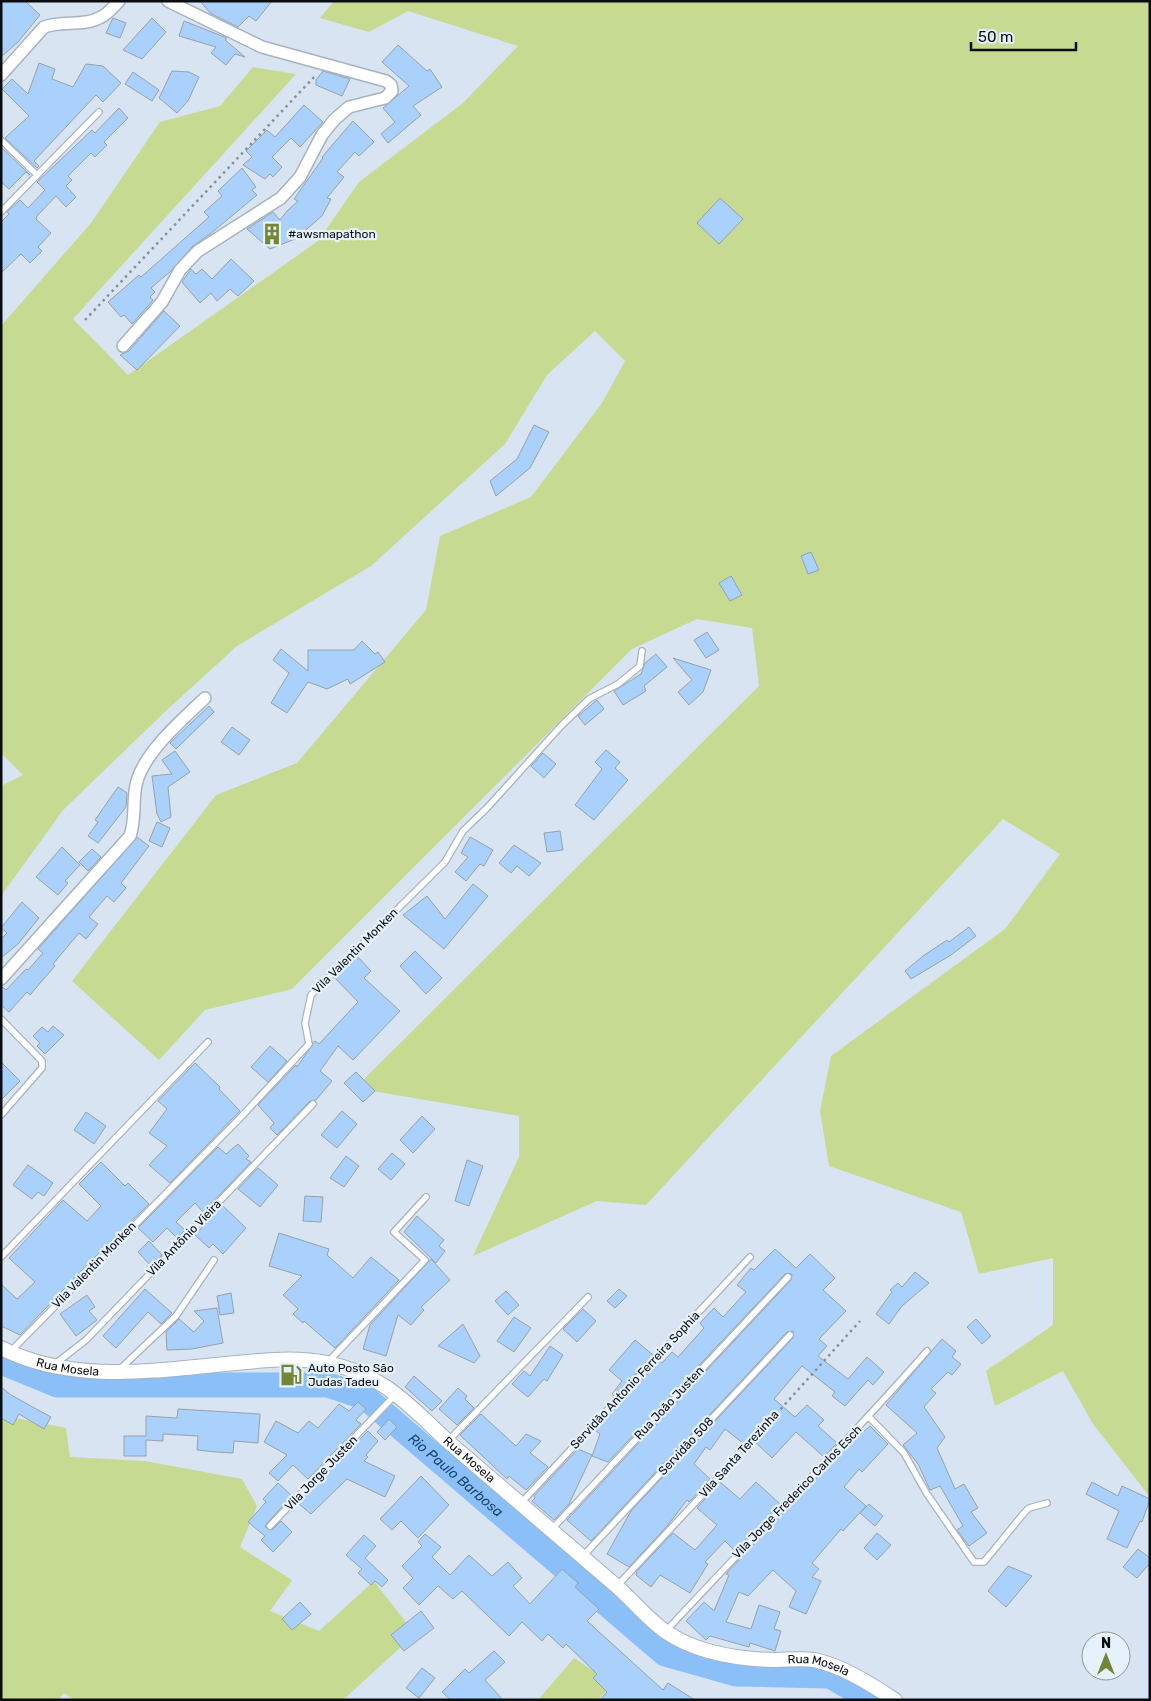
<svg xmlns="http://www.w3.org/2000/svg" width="1151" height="1701" font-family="Rubik,sans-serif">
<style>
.green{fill:#c7da91}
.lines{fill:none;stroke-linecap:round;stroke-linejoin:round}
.river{stroke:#8bbff8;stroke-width:25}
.building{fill:#aad1fc;stroke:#95a1ae}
.service-casing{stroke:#a7b3c0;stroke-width:8}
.minor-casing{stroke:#a7b3c0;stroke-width:14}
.tertiary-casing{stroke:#a7b3c0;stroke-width:16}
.path{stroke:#87909a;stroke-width:2.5;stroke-dasharray:2.5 4;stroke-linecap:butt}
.service{stroke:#fff;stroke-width:5.5}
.minor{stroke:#fff;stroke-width:11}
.tertiary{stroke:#fff;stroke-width:14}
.labels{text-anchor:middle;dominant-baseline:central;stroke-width:4.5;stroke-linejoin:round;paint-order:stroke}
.poi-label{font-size:12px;fill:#090d11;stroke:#e7f1fc;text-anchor:start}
.street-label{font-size:12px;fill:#090d11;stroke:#e7f1fc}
.water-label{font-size:14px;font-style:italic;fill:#184673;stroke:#e7f1fc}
</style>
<rect width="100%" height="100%" fill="#d8e4f2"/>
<path class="green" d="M334,1H1150V1497L1093,1424L1063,1371L995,1406L986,1371L1053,1325V1258L979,1274L961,1212L829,1166L820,1111L831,1056L1005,929L1060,854L1003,819L646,1205L597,1201L473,1256L519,1157V1116L355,1088L759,686L752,628L697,619L632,649L292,989L205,1010L159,1060L72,981L216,795L297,763L426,610L440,536L531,497L602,403L625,361L595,331L547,375L505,444L371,566L237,646L169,708L63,810L1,896V786L23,775L1,753V326L91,223L160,122L220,106L253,67L296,74L73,319L128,375L318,241L359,182L463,103L518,46L408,11L369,32L320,18Z
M1,1415L66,1428L70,1457L145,1461L242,1479L257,1506L240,1547L292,1580L270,1611L319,1631L374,1581L415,1634L343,1700H74L64,1693L58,1700H1Z
M574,1658L613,1684L598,1700H538Z"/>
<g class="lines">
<path class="river" id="s1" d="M1,1362L57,1385H328L366,1398L665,1654L736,1674L830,1676L871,1700"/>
</g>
<path class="building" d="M1,1H25L40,15L18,42L1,57Z
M200,1H272L256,21L249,16L238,27L210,13Z
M113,18L126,23L120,38L106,33Z
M152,18L166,32L142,59L123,50Z
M184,21L227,38L225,40L245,57L235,54L226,65L211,53L216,47L179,36Z
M398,45L427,71L430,69L442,87L413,106L421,115L388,143L381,134L395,122L383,108L409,86L382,62Z
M39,63L55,69L52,79L73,87L86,64L103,66L121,83L103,102L96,95L34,161L39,166L37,168L5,138L29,116L2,89L12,79L28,94Z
M172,71L189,72L199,77L188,101L177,113L159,98Z
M323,71L350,79L342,96L316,85V80Z
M133,72L159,90L152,101L125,84Z
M304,105L323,122L300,147L291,138L272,157L282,167L273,177L270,174L265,179L243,165L252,157L246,151L267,130L275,137Z
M119,108L128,118L104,142L107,145L95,157L91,153L68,176L72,180L66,186L76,197L66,207L56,196L37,216L36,219L51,233L38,247L42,251L30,263L21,254L1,273V222L9,214L7,212L20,200L28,208L45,190L37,182L92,130L95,133Z
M353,121L374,142L359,156L355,152L337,172L344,177L327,198L331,199L322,216L295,239L270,249L247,229L273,212L280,220L287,211L298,201L294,199L323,158L322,157Z
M1,147L30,175L26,172L9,189L1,182Z
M242,168L256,187L252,190L257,195L210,234L193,246L171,271L151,288L155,292L150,297L153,300L132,324L124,315L121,317L108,302L139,275L141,277L209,217L204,212L222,196L218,191Z
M720,198L743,219L719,244L697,223Z
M231,259L254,281L238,296L230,289L217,301L211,293L200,303L182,282L191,269L196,274L202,269L212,279Z
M164,311L180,326L137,370L120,355L129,351Z
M534,425L549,432L530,468L496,496L490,481L517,459Z
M811,552L819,570L808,574L801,556Z
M731,576L742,595L730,601L719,583Z
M707,632L719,650L706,658L694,640Z
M362,641L375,654L378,652L385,662L350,684L348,679L327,689L308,682L287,713L271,703L289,673L273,660L281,649L308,671V650H354Z
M656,654L667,667L644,686L646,691L623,705L614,691L641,674L645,663Z
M673,658L711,670L703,692L689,705L678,692L692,680Z
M597,700L604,709L585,725L578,716Z
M209,706L214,712L176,749L170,743Z
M232,727L250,740L239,755L221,742Z
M606,750L620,762L615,768L628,780L594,820L575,805L602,769L595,762Z
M175,751L190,772L168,787L171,817L161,822L157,814L152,776L172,774L162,760Z
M543,753L556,764L544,778L531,766Z
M118,787L127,793L126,807L98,843L88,836L98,822L95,820Z
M157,822L170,828L162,847L149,841Z
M560,831L563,850L547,852L544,833Z
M137,837L149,846L121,883L126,888L114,902L107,896L89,917L98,924L86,939L79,933L53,964L55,966L41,982L30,995L27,992L9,1012L1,1005V986L6,990L26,969L28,970L43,953L38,949Z
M470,837L493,850L484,866L480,864L466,881L455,872L468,857L461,853Z
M514,845L541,863L529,876L517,866L511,873L499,863Z
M62,847L80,865L65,881L68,883L58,895L36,877Z
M92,849L101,857L88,871L79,862Z
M473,884L488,896L444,949L403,915L427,896L445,919Z
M22,902L39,918L18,944L1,958V939L7,933L1,928Z
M969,927L976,936L951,955L911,979L905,971L923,956L947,940L949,942Z
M415,951L442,978L426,994L400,966Z
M357,956L371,971L364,978L400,1011L353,1060L338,1046L320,1071L332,1081L316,1100L310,1101L277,1135L270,1128L274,1123L258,1105L296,1065L297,1067L315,1041L319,1044L358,1002L335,978Z
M53,1026L64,1035L45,1054L37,1046L40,1043L33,1036L42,1027L48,1032Z
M270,1046L287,1061L268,1082L251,1067Z
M1,1062L20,1081L1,1100Z
M195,1063L220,1087L219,1089L240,1111L170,1183L149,1165L167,1146L149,1133L167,1109L158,1101Z
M356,1072L375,1091L363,1102L344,1083Z
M342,1111L357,1124L337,1148L321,1135Z
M86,1112L106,1126L94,1144L74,1130Z
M422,1116L435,1129L413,1153L400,1140Z
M238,1144L249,1156L246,1159L251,1162L203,1212L195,1203L176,1222L185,1230L177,1238L167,1228L153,1242L138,1228L218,1147L226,1154Z
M392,1153L405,1164L391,1180L378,1169Z
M346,1156L359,1166L344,1187L330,1178Z
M467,1160L483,1166L469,1206L455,1201Z
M101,1162L125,1186L128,1183L149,1204L90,1262L20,1335L1,1326V1284L17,1299L35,1282L9,1258L63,1200L87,1221L101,1206L79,1184Z
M28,1165L53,1183L44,1196L38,1192L32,1199L13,1185Z
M258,1168L278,1185L260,1207L238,1189Z
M305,1196L323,1197L321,1222L303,1221Z
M222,1205L246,1228L223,1254L213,1244L209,1248L195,1235Z
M417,1216L444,1240L439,1246L445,1251L436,1263L404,1232Z
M279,1233L329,1249L327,1255L353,1278L371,1257L399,1280L335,1348L304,1321L303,1323L293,1314L298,1309L283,1295L302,1276L269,1266Z
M149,1241L162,1255L151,1266L138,1252Z
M775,1249L796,1268L810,1254L835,1278L823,1290L846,1311L819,1339L827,1346L818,1356L848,1379L867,1357L884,1372L873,1385L868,1380L845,1406L832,1396L835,1392L802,1366L774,1399L795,1417L807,1405L824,1420L818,1426L837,1443L824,1457L796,1432L772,1458L750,1437L744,1444L725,1429L710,1450L706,1447L694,1464L710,1479L689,1502L687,1500L668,1525L629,1567L607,1554L631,1511L793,1338V1331L787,1332L591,1541L567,1520L791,1280L792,1274H785L608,1462L592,1456L600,1434L595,1430L660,1361L662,1363L672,1352L678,1357L704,1328L700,1323L714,1308L723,1317L746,1292L737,1285L751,1268L754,1270Z
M431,1259L450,1280L421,1307L424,1310L411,1325L398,1315L386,1356L363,1349L370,1325Z
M915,1272L929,1283L902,1306L889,1324L876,1314L892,1292L890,1290L898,1283L902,1287Z
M145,1289L172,1313L161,1324L148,1312L116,1348L103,1336Z
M619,1289L627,1296L615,1308L607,1301Z
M506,1291L519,1305L508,1315L495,1301Z
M231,1293L234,1313L220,1315L217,1296Z
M87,1295L95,1307L89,1311L97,1320L76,1336L60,1314Z
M217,1308L223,1343L192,1349L167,1350L166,1332L179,1319L194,1332L204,1321L194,1311Z
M583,1309L596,1321L577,1342L563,1329Z
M514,1317L531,1328L514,1352L497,1341Z
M976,1319L991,1336L982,1344L967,1327Z
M463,1324L480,1356L474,1363L438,1346Z
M942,1339L956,1351L952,1357L961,1364L952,1375L948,1372L931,1389L936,1393L924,1407L945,1437L937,1448L955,1489L964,1484L978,1508L971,1512L987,1533L969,1546L957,1530L963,1526L940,1486L930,1490L918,1464L903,1445L917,1433L886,1405Z
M635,1340L653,1355L614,1396L612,1394L622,1381L609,1370Z
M550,1346L563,1355L547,1381L544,1379L528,1397L512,1384L524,1371L530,1376Z
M414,1376L442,1401L432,1411L405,1387Z
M1,1387L11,1395L51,1417L44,1429L19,1414L13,1425L1,1418Z
M458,1388L467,1396L465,1399L474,1408L457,1425L439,1409Z
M358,1402L366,1409L356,1420L361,1424L308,1479L293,1465L278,1481L269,1473L287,1455L264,1442L276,1421L298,1433L309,1421L318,1428L339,1404L349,1411Z
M178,1409L260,1414L258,1443L234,1441L233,1453L216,1452L197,1450L198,1436L163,1434V1441L146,1440V1456H124V1436H146V1416L177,1418Z
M481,1414L516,1446L526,1434L541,1441L530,1453L548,1467L526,1490L509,1476L507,1479L460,1435Z
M389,1419L397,1427L385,1440L377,1432Z
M870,1426L888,1444L862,1472L859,1469L844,1487L866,1506L843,1531L841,1529L812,1563L819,1569L812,1577L821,1581L806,1614L789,1607L796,1591L773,1570L748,1596L739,1592L726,1622L751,1629L759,1605L780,1612L774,1629L781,1631L775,1651L750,1643L749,1647L710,1636L706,1640L686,1621L704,1602L714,1611L729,1575L726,1574L844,1449Z
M368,1431L378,1441L366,1455L368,1457L364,1461L395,1476L385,1497L347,1479L311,1514L298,1503Z
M578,1449L592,1455L569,1504L554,1520L532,1501L535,1498L534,1496Z
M421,1476L449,1505L418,1538L401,1521L392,1530L380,1519Z
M720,1482L740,1499L756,1482L780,1504L735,1551L725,1541L705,1562L708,1564L690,1593L660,1575L651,1587L636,1575L637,1571L673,1533L695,1550L717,1525L697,1508Z
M1092,1482L1118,1496L1122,1486L1150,1499L1142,1522L1140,1521L1127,1548L1107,1539L1119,1511L1086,1494Z
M278,1483L292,1496L267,1523L265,1527L272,1530L281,1521L292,1532L273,1552L261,1540L265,1536L248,1522L266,1502L263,1499Z
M869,1504L883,1516L875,1526L860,1513Z
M877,1533L891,1545L877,1560L864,1548Z
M425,1534L441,1547L432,1557L450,1575L469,1555L492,1576L508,1562L522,1578L513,1586L530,1604L562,1569L578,1583L575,1587L599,1609L587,1621L663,1690L668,1683L695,1700H600L607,1692L593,1678L597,1674L566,1644L563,1648L548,1634L542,1641L522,1622L509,1636L462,1591L453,1599L438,1586L419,1605L403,1588L413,1578L402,1566L422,1546L418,1542Z
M364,1535L376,1546L365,1558L388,1580L382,1587L375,1581L371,1585L358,1573L362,1569L346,1555Z
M1138,1549L1150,1558V1563L1137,1578L1123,1567Z
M1008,1566L1032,1576L1006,1607L988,1591Z
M300,1602L311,1614L292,1630L282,1619Z
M421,1611L434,1628L404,1651L391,1635Z
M494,1651L505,1662L485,1680L503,1700H451L442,1692L465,1669L469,1673Z
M422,1668L435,1678L419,1698L406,1688Z"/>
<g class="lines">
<g class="service-casing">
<path id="service" d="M1,140L36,174
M1,212L99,112
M1,1019L42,1061V1068L1,1115
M1,1257L208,1042
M11,1351L240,1118L309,1044L305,1023L311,995L445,862L463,831L487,808L561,726L589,699L618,684L640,666L642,651
M327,1363L425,1260L394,1232L426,1197
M55,1364L86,1340L313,1104
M120,1369L176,1316L214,1260
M869,1417L904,1453L927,1494L974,1562H984L1024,1513L1029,1508L1047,1503
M448,1441L588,1297
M520,1504L750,1257
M270,1526L396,1394
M551,1530L788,1277
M583,1556L790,1335
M617,1586L718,1478
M666,1631C753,1537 843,1447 927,1351"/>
</g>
<g class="minor-casing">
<path id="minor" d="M1,75L44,27C62,20 84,27 101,17C108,14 114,6 119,1
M123,346L162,302L180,270L198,251L281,198L300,177L322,135L334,120L349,107L385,98L392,91L391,85L386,81L262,47L168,1
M1,979L130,836C137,817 131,796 138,778C148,749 183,719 205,698"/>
</g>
<g class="tertiary-casing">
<g id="tertiary">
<path id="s2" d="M1,1348C74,1385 158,1370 236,1363C266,1360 297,1357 327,1363C385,1374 411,1408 452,1445C506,1491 560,1538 614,1584C632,1599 647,1619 666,1632C697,1653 737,1659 773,1660C786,1660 801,1658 814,1660C841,1665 872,1685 895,1700"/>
</g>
</g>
<path class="path" d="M85,320L316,75
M724,1472L860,1321"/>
<use href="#service" class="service"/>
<use href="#minor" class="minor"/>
<use href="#tertiary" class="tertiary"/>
</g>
<defs>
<g id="building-bare" transform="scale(1.725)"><path d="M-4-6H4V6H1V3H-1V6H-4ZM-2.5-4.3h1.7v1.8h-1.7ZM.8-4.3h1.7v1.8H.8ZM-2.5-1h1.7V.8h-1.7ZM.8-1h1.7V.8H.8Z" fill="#748635" stroke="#e7f1fc" stroke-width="2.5" paint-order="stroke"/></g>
<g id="fuel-bare" transform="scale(1.725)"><path d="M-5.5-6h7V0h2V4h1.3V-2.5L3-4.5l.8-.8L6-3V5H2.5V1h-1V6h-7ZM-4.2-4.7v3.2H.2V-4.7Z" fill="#748635" stroke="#e7f1fc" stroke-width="2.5" paint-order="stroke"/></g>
</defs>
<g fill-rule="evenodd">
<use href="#building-bare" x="272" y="234"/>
<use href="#fuel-bare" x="291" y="1375"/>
</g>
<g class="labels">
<g class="poi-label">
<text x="288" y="234">#awsmapathon</text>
<text x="308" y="1368">Auto Posto São<tspan x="308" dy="14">Judas Tadeu</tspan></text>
</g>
<g class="street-label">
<text transform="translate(355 951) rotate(-45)">Vila Valentin Monken</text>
<text transform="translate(184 1238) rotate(-46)">Vila Antônio Vieira</text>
<text transform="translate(94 1265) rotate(-46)">Vila Valentin Monken</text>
<text stroke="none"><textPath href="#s2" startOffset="70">Rua Mosela</textPath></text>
<text transform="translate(635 1380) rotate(-47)">Servidão Antonio Ferreira Sophia</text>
<text transform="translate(669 1403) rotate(-47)">Rua João Justen</text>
<text transform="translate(686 1446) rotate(-47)">Servidão 508</text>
<text transform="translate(739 1454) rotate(-48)">Vila Santa Terezinha</text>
<text stroke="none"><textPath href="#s2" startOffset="505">Rua Mosela</textPath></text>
<text transform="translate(321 1473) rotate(-46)">Vila Jorge Justen</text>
<text transform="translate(797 1492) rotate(-46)">Vila Jorge Frederico Carlos Esch</text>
<text stroke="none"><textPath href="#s2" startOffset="925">Rua Mosela</textPath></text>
</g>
<g class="water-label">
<text stroke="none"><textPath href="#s1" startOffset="490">Rio Paulo Barbosa</textPath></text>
</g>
</g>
<rect width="1151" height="1701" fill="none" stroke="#090d11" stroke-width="5"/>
<g transform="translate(1106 1656)"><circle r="24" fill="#e7f1fc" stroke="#8e969e"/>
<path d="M0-4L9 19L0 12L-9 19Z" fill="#748635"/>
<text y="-8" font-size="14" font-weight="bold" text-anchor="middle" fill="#090d11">N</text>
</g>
<path d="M971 42v8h105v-8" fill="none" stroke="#090d11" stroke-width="2.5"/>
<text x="978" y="42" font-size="15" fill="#090d11" stroke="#e7f1fc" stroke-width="4" paint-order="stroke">50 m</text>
</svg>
